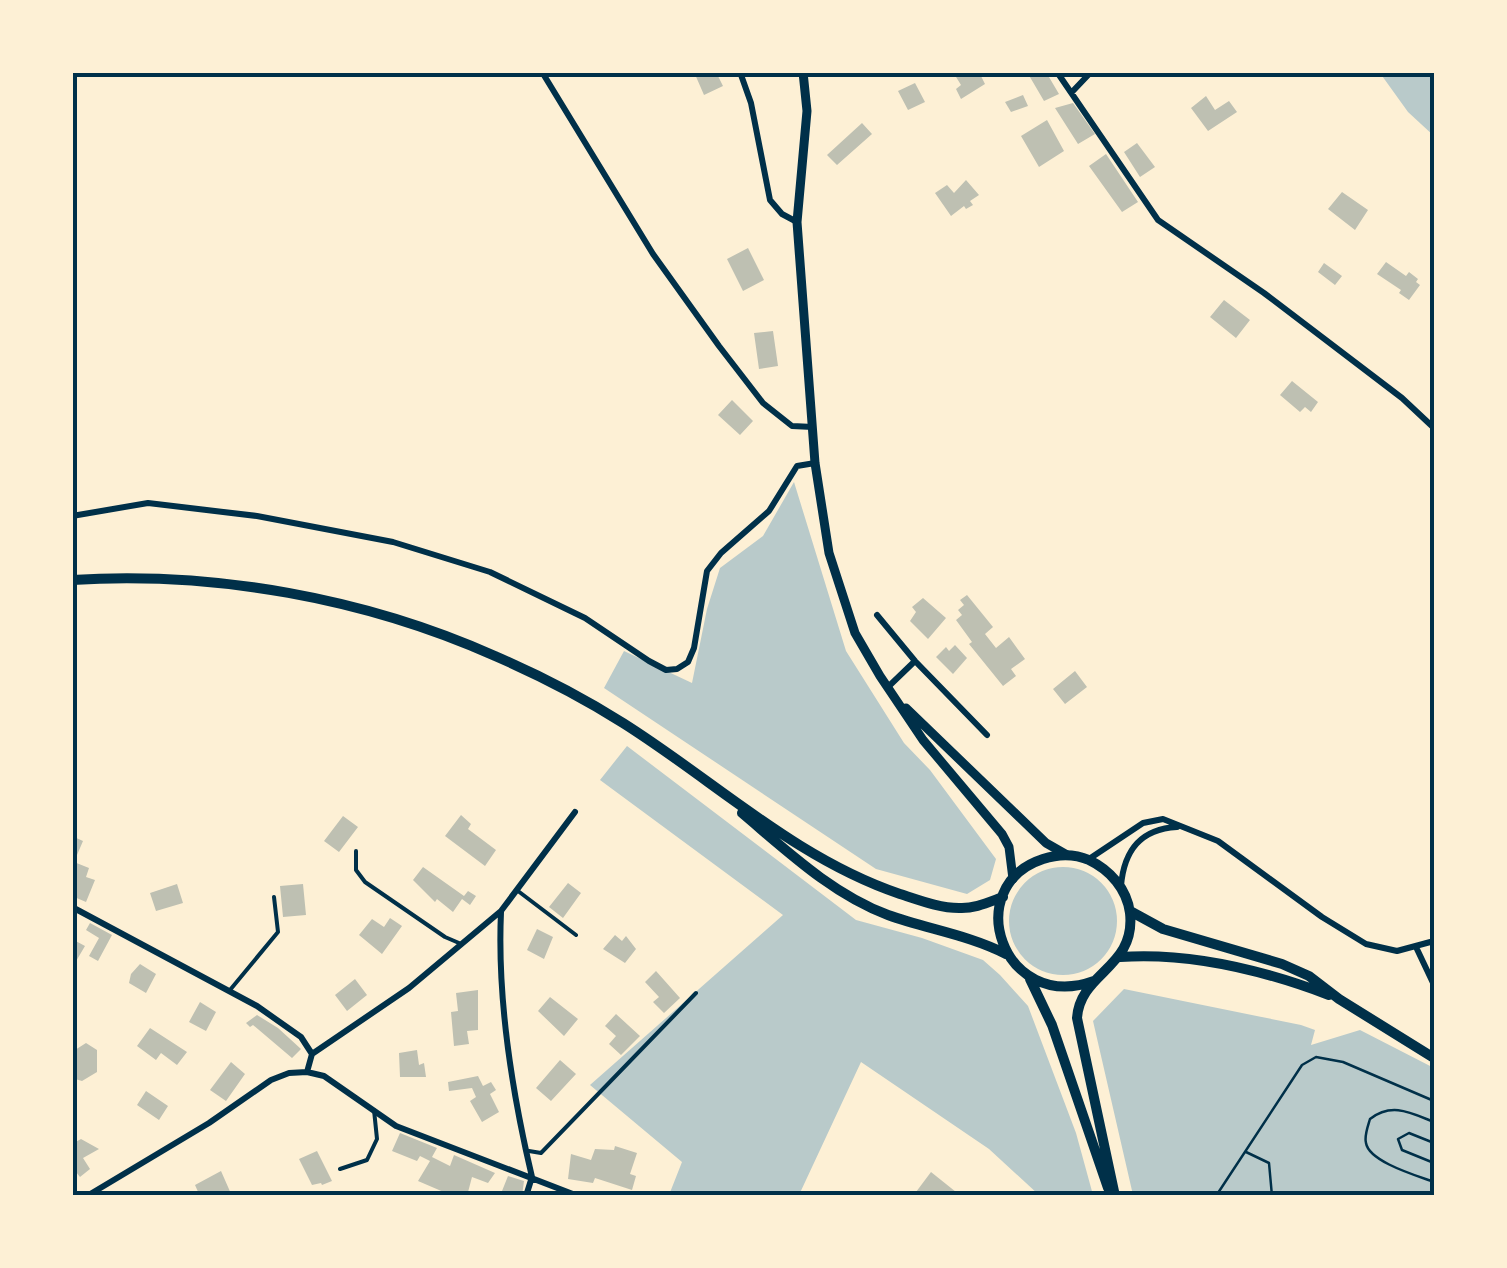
<svg xmlns="http://www.w3.org/2000/svg" width="1507" height="1268" font-family="'Asap Condensed',sans-serif">
<style>
.green{fill:#b9caca}
.building{fill:#bec0b2}
.lines{fill:none;stroke-linecap:round;stroke-linejoin:round}
.path{stroke:#003049;stroke-width:2.5}
.service{stroke:#003049;stroke-width:4}
.minor{stroke:#003049;stroke-width:6}
.secondary{stroke:#003049;stroke-width:9}
.primary{stroke:#003049;stroke-width:10}
.neatline{fill:none;stroke:#003049;stroke-width:4}
</style>
<rect width="100%" height="100%" fill="#fdf0d5"/>
<path class="green" d="M1380,73H1434V136L1408,112Z
M794,482L846,651L904,743L930,770L996,859L990,880L967,894L876,869L604,688L624,651L692,683L707,609L720,568L763,536Z
M627,746L856,920L922,938L983,960L1000,975L1028,1006L1076,1133L1093,1195H1039L989,1149L861,1062L799,1195H669L682,1162L590,1085L783,915L600,780Z
M1009 921a54 54 0 1 1 108 0a54 54 0 1 1-108 0Z
M1124,989L1301,1025L1315,1030L1311,1045L1360,1030L1434,1068V1195H1133L1093,1021Z"/>
<path class="building" d="M694,72H716L723,86L704,95Z
M953,72H979L985,84L961,99L956,89L961,85Z
M1027,72H1046L1059,94L1044,101Z
M915,83L925,102L908,110L898,91Z
M1023,95L1028,106L1011,112L1005,102Z
M1206,96L1215,110L1229,101L1237,112L1208,131L1191,108Z
M1073,103L1095,134L1078,144L1055,108Z
M1047,120L1064,151L1039,167L1021,136Z
M862,123L872,134L837,165L827,155Z
M1137,143L1155,167L1140,177L1124,152Z
M1106,154L1138,202L1122,212L1089,166Z
M966,180L979,195L970,201L973,205L966,209L964,206L951,216L935,193L947,185L954,193Z
M1342,192L1368,210L1355,230L1328,209Z
M748,248L764,280L743,291L727,259Z
M1386,262L1406,276L1409,272L1418,279L1416,282L1420,285L1409,300L1399,293L1401,290L1377,274Z
M1324,263L1342,276L1335,285L1318,272Z
M1224,300L1250,320L1236,338L1210,317Z
M773,331L778,366L759,369L754,333Z
M1292,381L1318,402L1311,412L1305,407L1300,412L1280,395Z
M732,400L753,421L740,435L718,415Z
M967,595L993,627L985,634L996,648L1009,637L1025,659L1011,669L1016,676L1003,686L969,644L972,642L956,620L962,615L958,610L964,605L960,600Z
M923,598L946,618L928,639L910,621L916,612L912,607Z
M955,645L967,658L953,674L936,657L946,647L949,651Z
M1075,671L1087,687L1065,704L1053,689Z
M461,815L471,824L468,829L496,850L485,866L445,836Z
M343,816L358,827L339,852L324,841Z
M72,836L83,841L74,862L89,868L86,877L95,880L86,902L72,896Z
M423,867L464,896L468,891L476,896L470,905L462,899L453,912L437,899L435,902L413,880Z
M568,883L581,893L563,918L549,907Z
M177,884L183,903L156,911L150,893Z
M303,884L306,915L283,917L280,886Z
M390,918L402,926L382,954L359,935L372,919L384,927Z
M90,923L112,935L98,961L89,956L99,938L86,930Z
M537,929L553,937L544,959L527,950Z
M615,935L622,941L626,936L636,949L625,963L603,949Z
M72,939L85,946L72,968Z
M140,964L156,974L146,993L129,983L131,974Z
M656,971L680,998L664,1013L653,1002L659,997L645,982Z
M355,979L367,995L347,1011L335,995Z
M478,990V1030L467,1031L469,1044L454,1046L451,1012L458,1011L456,993Z
M550,997L578,1019L564,1036L538,1011Z
M200,1002L216,1012L206,1031L189,1022Z
M616,1014L640,1036L621,1055L609,1044L616,1036L605,1026Z
M257,1015L278,1028L301,1049L292,1058L253,1025L250,1027L246,1023Z
M150,1028L187,1052L177,1065L161,1053L156,1060L137,1046Z
M86,1043L97,1050V1072L82,1081L72,1078V1046L75,1050Z
M417,1050L419,1065L424,1063L426,1077H400L399,1053Z
M560,1060L576,1074L551,1101L536,1088Z
M231,1062L245,1074L226,1101L210,1090Z
M478,1076L483,1086L491,1082L496,1090L490,1094L499,1112L482,1122L470,1101L476,1097L472,1088L449,1091L448,1082Z
M146,1091L168,1106L159,1120L137,1105Z
M400,1133L437,1148L432,1157L450,1166L454,1155L495,1173L488,1183L472,1177L467,1196H453L418,1181L430,1161L420,1156L417,1161L392,1151Z
M81,1139L99,1149L83,1158L90,1169L80,1177L76,1172L72,1174V1144Z
M615,1146L637,1153L630,1174L636,1176L632,1190L595,1178L593,1183L568,1179L571,1154L591,1160L595,1149L614,1150Z
M317,1151L332,1181L322,1185L321,1183L312,1185L299,1159Z
M221,1171L232,1196L199,1194L195,1185Z
M931,1172L961,1196H913Z
M508,1176L524,1181L522,1196H500Z"/>
<g class="lines">
<path class="path" d="M1434,1122C1411,1113 1392,1102 1370,1119C1368,1126 1364,1136 1366,1143C1369,1162 1418,1176 1434,1182
M1434,1143L1409,1133L1398,1139L1402,1150L1434,1163
M1246,1152L1269,1163L1272,1196
M1216,1196L1302,1065L1316,1057L1343,1062L1434,1101"/>
<path class="service" d="M356,851V870L365,882L445,937L459,943
M518,891L576,935
M230,990L278,932L274,897
M529,1151L541,1153L696,993
M340,1169L367,1160L377,1139L374,1110"/>
<path class="minor" d="M542,72L653,254L719,346L763,403L792,426L813,427
M740,72L751,103L770,200L782,214L797,222
M1057,72L1158,220L1264,293L1402,398L1434,428
M1072,92L1091,72
M72,516L148,503L257,516L393,542L490,572L585,618L649,661L666,670L677,669L688,662L694,648L707,571L721,553L769,511L797,466L815,463
M877,615L915,661L987,735
M888,687L915,661
M1089,859L1143,823L1163,819L1218,841L1322,917L1366,944L1397,951L1434,941
M1121,886C1124,851 1140,829 1177,827
M72,907L257,1006L301,1037L312,1054
M501,912C497,1000 512,1092 532,1177L526,1196
M1416,947L1434,985
M307,1072L312,1054L409,988L501,911L575,812
M87,1196L209,1123L271,1080L289,1073L307,1072L324,1076L396,1126L578,1196"/>
<path class="secondary" d="M803,72L807,111L797,222L815,463L829,553L855,633L880,676L923,740L1002,834L1009,847L1013,879
M906,708L1046,843L1067,855"/>
<path class="primary" d="M72,580C215,571 365,598 495,656C539,675 582,697 623,723C715,781 796,859 900,894C919,900 939,908 959,908C974,909 989,902 1003,897
M742,813C787,851 832,894 888,915C927,929 969,935 1006,954
M1130,911L1163,929L1282,964L1309,976L1339,999L1434,1058
M1120,957C1191,952 1263,970 1329,995
M1030,979L1052,1025L1108,1188
M1094,981C1002,1014 960,886 1043,859C1058,854 1075,854 1089,860C1110,870 1127,889 1130,913C1136,968 1080,972 1077,1018L1115,1196"/>
</g>
<rect width="1507" height="1268" fill="none" stroke="#fdf0d5" stroke-width="150"/>
<rect x="75" y="75" width="1357" height="1118" class="neatline"/>
</svg>
